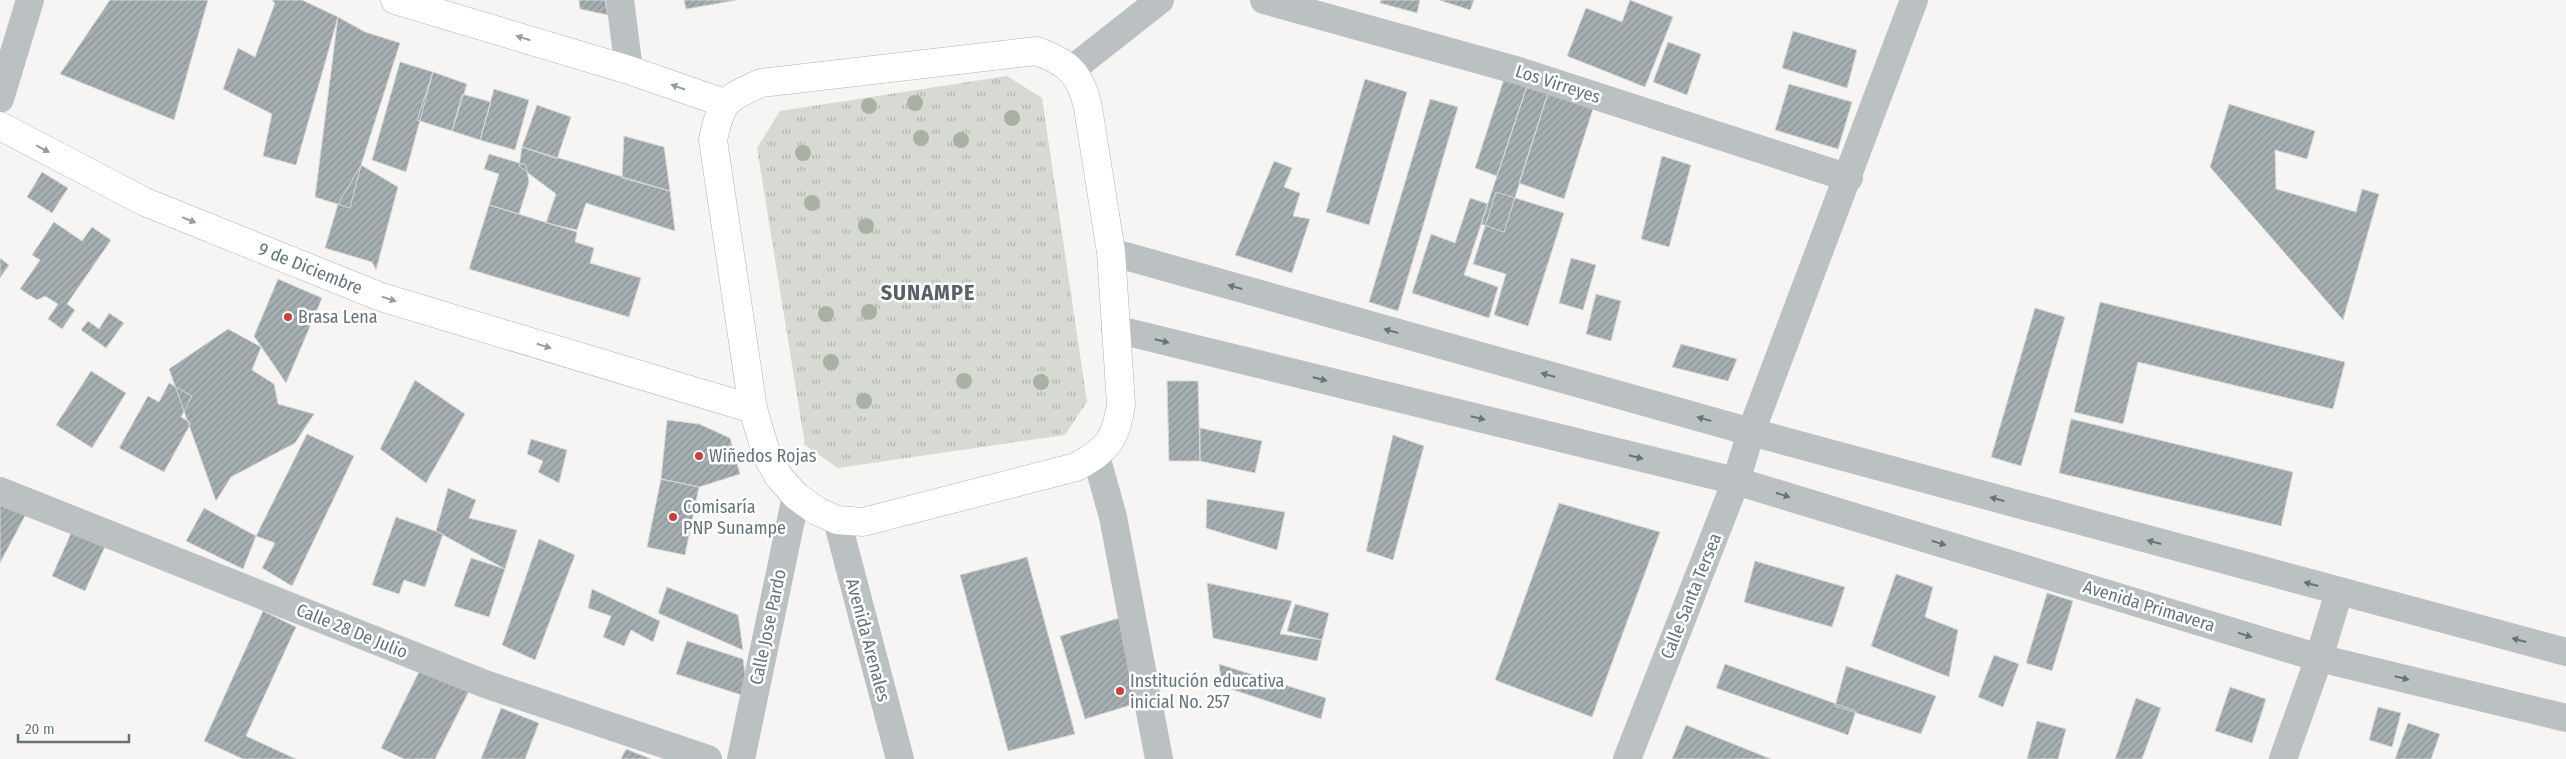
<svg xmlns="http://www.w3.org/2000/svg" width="2566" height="759" font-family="'Fira Sans Condensed',sans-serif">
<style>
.park{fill:url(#park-tufts)}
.building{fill:url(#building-hatch);stroke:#d7d7d5}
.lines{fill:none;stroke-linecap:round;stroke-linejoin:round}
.secondary-casing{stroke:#adb4b7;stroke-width:29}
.minor{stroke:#bbc0c2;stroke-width:28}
.tertiary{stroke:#bbc0c2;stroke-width:28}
.secondary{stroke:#fff;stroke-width:28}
.tree{fill:#abb0a5}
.oneway{fill:#929ea2}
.oneway2{fill:#64757a}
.poi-dot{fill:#d13d37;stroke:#fff;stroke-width:2}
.labels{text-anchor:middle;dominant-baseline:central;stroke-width:5;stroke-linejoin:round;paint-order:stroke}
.street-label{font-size:18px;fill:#64757a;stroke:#fff}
.poi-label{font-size:18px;fill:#64757a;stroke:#fff;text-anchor:start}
.district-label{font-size:22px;font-weight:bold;letter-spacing:1px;fill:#556266;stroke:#fff}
</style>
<defs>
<pattern id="park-tufts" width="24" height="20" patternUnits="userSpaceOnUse" patternTransform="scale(1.25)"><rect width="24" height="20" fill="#d6dad2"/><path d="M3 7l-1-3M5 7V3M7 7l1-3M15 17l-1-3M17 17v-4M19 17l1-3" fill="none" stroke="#b1b5af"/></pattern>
<pattern id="building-hatch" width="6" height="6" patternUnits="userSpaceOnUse" patternTransform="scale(1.25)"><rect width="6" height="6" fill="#a5aeb1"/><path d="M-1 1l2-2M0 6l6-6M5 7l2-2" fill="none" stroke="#8a9295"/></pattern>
</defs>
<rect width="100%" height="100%" fill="#f6f5f3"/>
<path class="park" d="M1007,76L1042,98L1087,402L1065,435L838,468L805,445L757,148L780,111Z"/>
<path class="building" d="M110,0H208L174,120L60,74Z
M271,0H302L338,17L296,165L263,156L272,114L223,89L238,48L255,57L275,3Z
M579,0H605L608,15L580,9Z
M684,0H737L686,9Z
M1381,0H1420L1417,13L1380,3Z
M1439,0H1474L1470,10Z
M1630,0L1673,17L1645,87L1567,56L1586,8L1622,22Z
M338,17L365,32L400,43L361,165L350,208L315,197Z
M1793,31L1857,50L1847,88L1782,68Z
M1668,42L1701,54L1687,95L1653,82Z
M400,62L433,72L406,172L372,160Z
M433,72L467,84L452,131L417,120Z
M1365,79L1407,92L1369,225L1326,212Z
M1504,79L1527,86L1497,176L1475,168Z
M1789,84L1852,102L1838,149L1775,130Z
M1527,86L1548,93L1504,232L1481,224Z
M494,89L529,100L515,150L480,140Z
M1548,93L1593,109L1564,199L1519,183Z
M462,94L491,102L480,140L452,131Z
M1430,99L1458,107L1398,311L1369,302Z
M2229,104L2315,131L2307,159L2275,150L2276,189L2356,212L2362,189L2379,194L2343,320L2210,167Z
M537,105L571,117L557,159L522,147Z
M624,136L664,147L670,191L622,178Z
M522,147L670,191L675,231L586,203L577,230L546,223L556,194L519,166Z
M489,154L526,165L529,182L519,214L489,205L499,174L484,169Z
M1662,156L1691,165L1669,247L1641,239Z
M1274,161L1292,168L1284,187L1300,193L1293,216L1310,219L1292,273L1235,255Z
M361,165L398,187L376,270L372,262L325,248L338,204Z
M42,172L68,188L52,213L27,197Z
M1496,192L1564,213L1528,326L1494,315L1506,274L1473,264Z
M1470,198L1488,204L1464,275L1498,287L1489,318L1412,293L1431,234L1455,243Z
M489,205L577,232L575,242L594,248L590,263L641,278L629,317L469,269Z
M54,222L82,241L92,227L111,240L67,304L75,310L62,329L48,319L58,304L45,296L37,300L20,289L40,260L32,255Z
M0,258L9,265L0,278Z
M1571,258L1596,265L1583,310L1559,303Z
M278,279L322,298L286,383L254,336Z
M1596,294L1621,301L1611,341L1586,334Z
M2100,302L2345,362L2333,409L2138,362L2123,424L2074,412Z
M2035,308L2065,317L2021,466L1991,457Z
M109,313L124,323L106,348L81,330L88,321L99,329Z
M228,329L261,347L252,370L274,384L278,404L314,414L295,443L231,477L216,501L169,369Z
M1681,344L1737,359L1728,381L1672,367Z
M91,371L126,393L92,448L56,425Z
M415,380L465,414L426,483L380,449Z
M1167,381H1198L1200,461H1169Z
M169,383L192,396L181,417L191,423L164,472L119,448L148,396L159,402Z
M2071,419L2293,472L2281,526L2059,473Z
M667,420L699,424L730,438L740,474L699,487L661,479Z
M1200,428L1262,441L1255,473L1200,461Z
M307,434L354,456L292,586L262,568L275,543L256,536Z
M1393,435L1424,446L1393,560L1366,551Z
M531,439L567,450L559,483L538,472L543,461L527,454Z
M661,479L699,487L685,555L647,547Z
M448,488L476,500L469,518L517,530L505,569L436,531Z
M1207,499L1285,512L1277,550L1206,528Z
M1559,503L1660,532L1592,717L1495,680Z
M0,505L27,512L0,563Z
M204,508L256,536L243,569L186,541Z
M396,517L443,534L425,587L404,580L399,594L372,585Z
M73,529L106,544L85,591L52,576Z
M539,539L575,555L535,660L502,645Z
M1027,557L1075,734L1008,751L960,575Z
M471,558L505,569L489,617L454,606Z
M1755,561L1845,587L1832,627L1744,602Z
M1896,574L1933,587L1925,617L1958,630L1949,677L1871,646Z
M1207,583L1292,601L1280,634L1322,640L1317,661L1213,638Z
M667,587L738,615L743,650L658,613Z
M592,589L660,621L653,642L631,630L624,646L603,637L611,616L588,608Z
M2047,593L2073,601L2052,671L2026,663Z
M1295,604L1329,613L1322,640L1287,631Z
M263,611L296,627L246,736L296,759H243L204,741Z
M1119,618L1144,701L1085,719L1060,636Z
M687,641L743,659L748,697L676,674Z
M1994,655L2019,664L2003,707L1978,697Z
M1219,664L1326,698L1321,719L1222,686Z
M1725,664L1856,711L1848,735L1716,688Z
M1846,666L1936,696L1921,734L1835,706Z
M421,668L469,691L435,759H404L381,748Z
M2230,687L2266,699L2252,743L2215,731Z
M2136,698L2161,708L2142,759H2115Z
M2378,707L2401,713L2392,747L2369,740Z
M501,708L539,723L525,759H481Z
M2037,721L2066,729L2058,759H2027Z
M2408,723L2440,734L2431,759H2395Z
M1686,725L1771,759H1672Z
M626,749L651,759H621Z"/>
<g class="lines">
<g class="secondary-casing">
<g id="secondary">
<path d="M395,0L629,70L724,103"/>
<path d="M1036,51C1068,62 1081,74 1088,108L1111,252L1121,404C1116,440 1108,449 1076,467L863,522L837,520L817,511L796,496L779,477L767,456L753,409L713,140C721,102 726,98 761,83Z"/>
<path id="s1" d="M0,126L145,202L381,297L753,409"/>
</g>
</g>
<path class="minor" d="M620,0L629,70
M1264,0L1519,71L1849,178
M0,99L30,0
M1096,456L1113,517L1159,759
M0,491L485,684L708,759
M741,759L796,496
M1627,759L1736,481L1751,432L1914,0
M2283,759L2319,658L2339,592"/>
<path class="tertiary" d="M1071,70L1160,0
M1111,252L1751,432L2566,652
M1115,329L1736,481L2319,658L2566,718
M837,520L900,759"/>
<use href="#secondary" class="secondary"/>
</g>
<g class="tree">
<circle cx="915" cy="103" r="8"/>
<circle cx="869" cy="106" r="8"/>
<circle cx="1012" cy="118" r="8"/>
<circle cx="921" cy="138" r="8"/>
<circle cx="961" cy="140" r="8"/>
<circle cx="803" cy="153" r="8"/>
<circle cx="812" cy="203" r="8"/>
<circle cx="866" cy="226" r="8"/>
<circle cx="869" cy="312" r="8"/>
<circle cx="826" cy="314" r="8"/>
<circle cx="831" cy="362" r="8"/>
<circle cx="964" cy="381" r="8"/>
<circle cx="1041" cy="382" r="8"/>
<circle cx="864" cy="401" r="8"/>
</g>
<defs><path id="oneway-solid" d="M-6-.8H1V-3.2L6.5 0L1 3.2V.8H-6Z" transform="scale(1.25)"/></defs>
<g class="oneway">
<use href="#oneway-solid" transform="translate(523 38) rotate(-163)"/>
<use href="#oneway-solid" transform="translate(678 87) rotate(-161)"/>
<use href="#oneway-solid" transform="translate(43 149) rotate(28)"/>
<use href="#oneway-solid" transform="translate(189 220) rotate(22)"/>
<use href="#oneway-solid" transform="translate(389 299) rotate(17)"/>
<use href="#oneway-solid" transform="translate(544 346) rotate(17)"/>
</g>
<g class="oneway2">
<use href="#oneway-solid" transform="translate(1235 287) rotate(-164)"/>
<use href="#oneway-solid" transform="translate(1391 331) rotate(-164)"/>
<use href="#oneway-solid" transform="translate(1162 341) rotate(14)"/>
<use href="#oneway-solid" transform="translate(1548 375) rotate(-164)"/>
<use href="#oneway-solid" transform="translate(1320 379) rotate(14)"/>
<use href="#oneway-solid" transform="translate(1478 418) rotate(14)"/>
<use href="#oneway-solid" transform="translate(1704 419) rotate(-164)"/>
<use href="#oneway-solid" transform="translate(1636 457) rotate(14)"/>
<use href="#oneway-solid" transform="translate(1783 495) rotate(17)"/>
<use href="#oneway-solid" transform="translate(1997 499) rotate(-165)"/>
<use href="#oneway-solid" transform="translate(2154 542) rotate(-165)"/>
<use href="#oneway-solid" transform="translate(1939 543) rotate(17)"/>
<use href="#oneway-solid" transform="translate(2311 584) rotate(-165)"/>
<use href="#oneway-solid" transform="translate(2245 635) rotate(17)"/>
<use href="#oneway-solid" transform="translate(2519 640) rotate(-165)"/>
<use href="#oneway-solid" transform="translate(2402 678) rotate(14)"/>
</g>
<g class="poi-dot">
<circle cx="288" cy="317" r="5"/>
<circle cx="699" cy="456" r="5"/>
<circle cx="673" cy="517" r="5"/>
<circle cx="1120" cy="691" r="5"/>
</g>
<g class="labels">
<g class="street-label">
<text transform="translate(1558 84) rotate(18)">Los Virreyes</text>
<text stroke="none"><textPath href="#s1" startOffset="342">9 de Diciembre</textPath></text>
<text transform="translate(1691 596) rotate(-68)">Calle Santa Tersea</text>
<text transform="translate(2149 606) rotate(17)">Avenida Primavera</text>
<text transform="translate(768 627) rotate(-78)">Calle Jose Pardo</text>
<text transform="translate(352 631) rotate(22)">Calle 28 De Julio</text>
<text transform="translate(868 640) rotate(75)">Avenida Arenales</text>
</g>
<g class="poi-label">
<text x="298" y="317">Brasa Lena</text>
<text x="709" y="456">Wiñedos Rojas</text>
<text x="683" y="507">Comisaría<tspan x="683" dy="21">PNP Sunampe</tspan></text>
<text x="1130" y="681">Institución educativa<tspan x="1130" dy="21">inicial No. 257</tspan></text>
</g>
<g class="district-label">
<text x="928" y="292">SUNAMPE</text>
</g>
</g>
<path d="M18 734v8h111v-8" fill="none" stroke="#64757a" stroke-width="2.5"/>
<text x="25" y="734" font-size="15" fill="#64757a" stroke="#ffffff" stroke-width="4" paint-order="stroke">20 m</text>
</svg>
